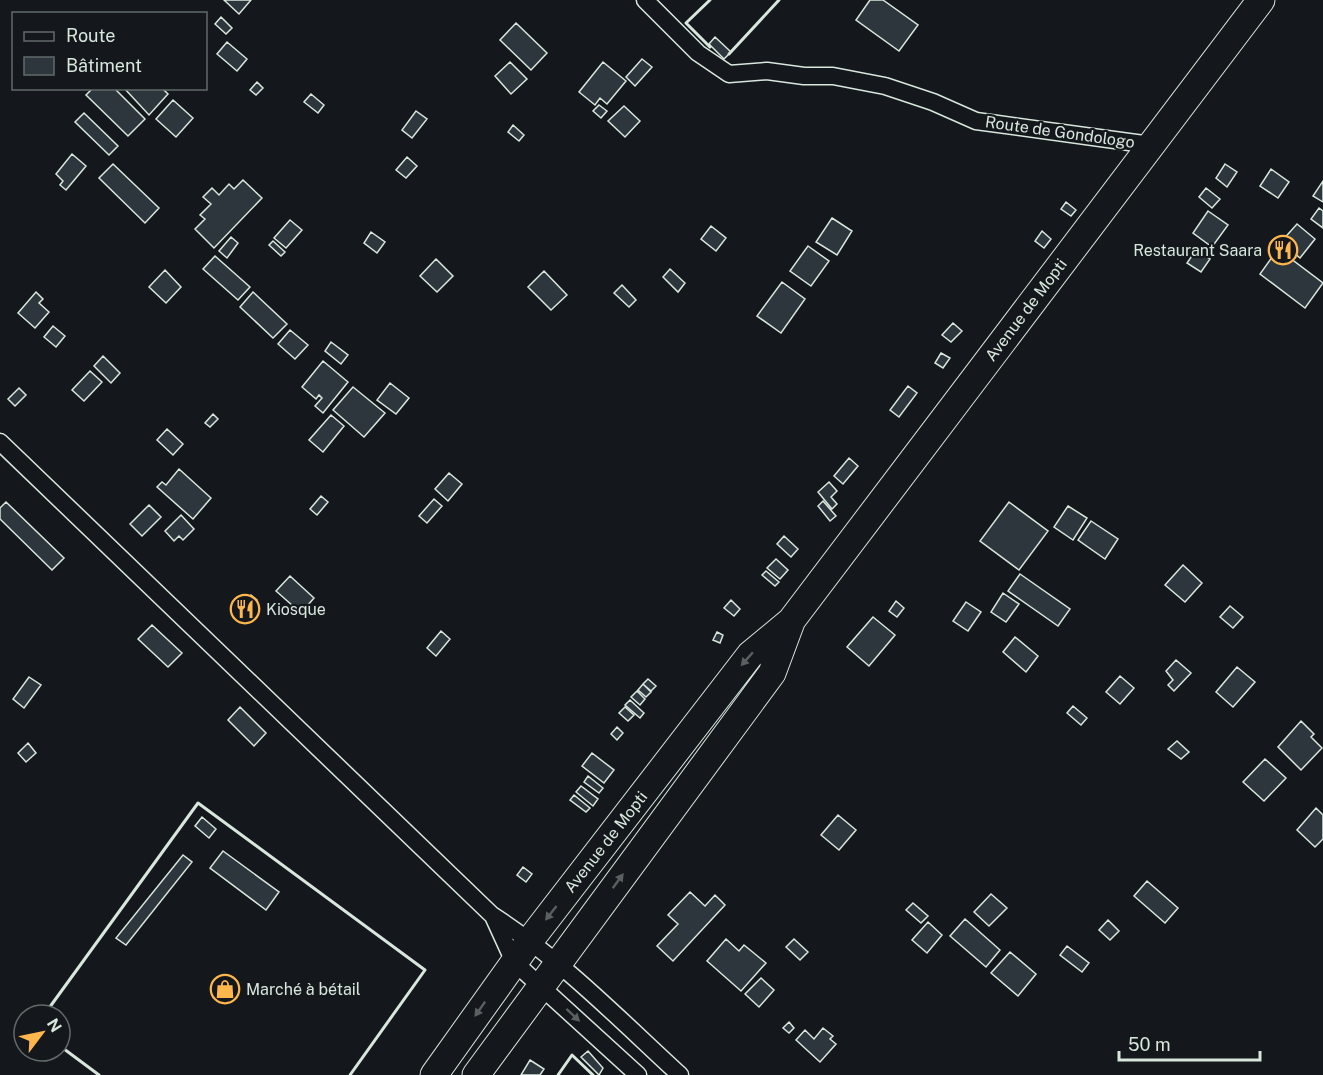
<svg xmlns="http://www.w3.org/2000/svg" width="1323" height="1075" font-family="'Public Sans',sans-serif">
<style>
.building{fill:#2c363c;stroke:#d8e6dc;stroke-width:1.5}
.lines{fill:none;stroke-linecap:round;stroke-linejoin:round}
.minor-casing{stroke:#d8e6dc;stroke-width:19}
.primary-casing{stroke:#d8e6dc;stroke-width:29}
.minor{stroke:#14181c;stroke-width:16}
.primary{stroke:#14181c;stroke-width:27}
.wall{stroke:#d8e6dc;stroke-width:3}
.oneway{fill:#59605f}
.labels{text-anchor:middle;dominant-baseline:central;stroke-width:4.5;stroke-linejoin:round;paint-order:stroke}
.street-label{font-size:16px;fill:#d8e6dc;stroke:#14181c}
.poi-label{font-size:16px;fill:#d8e6dc;stroke:#14181c;text-anchor:start}
</style>
<rect width="100%" height="100%" fill="#14181c"/>
<path class="building" d="M224,0H251L239,14Z
M870,0H883L918,25L899,51L856,20Z
M221,17L232,28L226,34L215,24Z
M516,23L547,53L531,70L500,40Z
M715,37L731,52L724,59L709,44Z
M227,42L247,59L237,71L217,54Z
M642,59L652,67L635,86L626,77Z
M510,62L527,79L511,94L495,76Z
M603,62L626,81L607,104L600,98L595,105L579,92Z
M257,82L263,88L256,95L250,90Z
M93,88H114L145,119L128,136L86,95Z
M124,88H162L168,94L149,115Z
M311,94L324,105L318,113L304,102Z
M173,100L193,118L176,137L156,119Z
M599,105L607,111L601,118L593,111Z
M624,106L640,121L625,137L608,121Z
M416,111L427,119L412,138L402,130Z
M84,113L118,146L109,155L75,122Z
M513,125L524,135L519,141L508,132Z
M72,154L86,166L66,190L60,185L63,181L56,174Z
M407,157L417,166L406,178L396,170Z
M113,164L159,208L145,223L99,178Z
M1225,164L1237,172L1227,187L1216,178Z
M1271,169L1289,182L1278,198L1260,186Z
M243,180L262,198L214,248L195,229L205,219L200,215L211,204L203,197L212,188L219,195L229,184L234,189Z
M1323,181V202L1313,196Z
M1206,188L1220,199L1212,208L1199,197Z
M1066,202L1076,210L1071,216L1061,209Z
M1319,208L1323,211V228L1311,219Z
M1208,211L1228,225L1212,247L1193,233Z
M832,218L852,231L837,255L816,242Z
M290,220L302,230L286,248L274,238Z
M1297,224L1315,239L1300,258L1281,242Z
M711,226L726,238L716,251L701,239Z
M1042,231L1051,239L1044,248L1035,241Z
M371,232L385,242L377,253L364,243Z
M231,237L238,243L227,258L219,251Z
M273,241L285,252L281,256L269,245Z
M808,246L829,261L811,286L790,271Z
M1278,249L1323,283L1305,308L1260,274Z
M1196,250L1210,259L1201,272L1187,263Z
M215,256L250,287L238,300L203,269Z
M436,259L453,276L437,292L420,276Z
M670,269L685,283L678,292L663,277Z
M165,270L181,287L166,303L149,287Z
M544,271L567,295L551,310L528,287Z
M782,282L805,299L781,333L757,316Z
M622,285L636,300L629,307L614,293Z
M36,292L43,299L39,303L49,312L35,328L18,313Z
M253,292L287,324L273,338L240,307Z
M953,323L962,331L951,342L942,335Z
M53,326L65,336L56,347L44,337Z
M290,330L308,345L295,359L278,344Z
M331,342L348,355L341,364L325,351Z
M941,353L950,358L943,368L935,363Z
M103,356L120,373L111,383L94,366Z
M323,361L348,382L323,413L315,406L322,398L319,395L316,399L302,387Z
M90,371L102,382L84,401L72,390Z
M390,383L409,398L396,414L377,400Z
M908,386L917,393L899,417L890,410Z
M353,387L385,413L364,437L333,410Z
M19,388L26,395L15,406L8,399Z
M213,414L218,419L210,427L205,423Z
M331,415L344,426L323,452L309,440Z
M167,429L183,444L173,455L157,440Z
M849,458L858,466L843,484L834,476Z
M179,469L211,498L193,519L157,487L162,482L166,485Z
M449,473L462,484L448,501L435,489Z
M829,482L837,491L831,497L837,504L832,509L818,492Z
M321,496L328,502L317,515L310,509Z
M434,499L442,506L427,523L419,516Z
M823,501L836,516L830,521L818,506Z
M6,502L64,558L52,570L0,519V508Z
M1009,502L1048,531L1019,570L980,541Z
M149,505L161,517L142,536L130,524Z
M1068,506L1087,518L1073,540L1054,527Z
M181,515L194,529L183,540L179,536L174,541L165,531Z
M1091,521L1118,539L1105,559L1078,540Z
M784,536L798,549L791,557L777,544Z
M776,559L788,570L780,579L767,568Z
M1183,565L1202,583L1185,602L1165,585Z
M766,571L779,582L775,586L762,575Z
M1020,574L1070,609L1058,626L1008,591Z
M290,576L314,598L301,613L276,591Z
M1003,593L1019,604L1006,622L991,612Z
M251,595L257,600L244,615L239,610Z
M731,600L740,609L734,616L724,608Z
M896,601L904,608L897,617L889,611Z
M966,602L981,612L968,631L953,621Z
M1230,606L1243,617L1233,628L1220,617Z
M873,617L895,635L869,666L847,647Z
M152,625L182,653L168,667L138,639Z
M441,631L450,639L436,656L427,648Z
M717,632L723,635L720,643L713,640Z
M1015,637L1038,656L1026,672L1003,652Z
M1176,660L1191,673L1174,691L1168,685L1173,680L1166,671Z
M1237,667L1255,682L1233,707L1216,692Z
M1120,676L1134,688L1120,704L1106,692Z
M29,677L41,685L24,708L13,699Z
M648,679L656,686L651,691L643,684Z
M643,684L651,692L646,697L638,690Z
M637,691L645,699L640,705L631,697Z
M630,700L644,713L640,718L625,705Z
M1073,706L1087,718L1081,725L1067,713Z
M240,707L266,733L254,746L228,720Z
M625,707L634,715L628,721L619,713Z
M1301,721L1314,734L1311,737L1322,748L1301,770L1278,747Z
M617,727L623,733L617,740L611,734Z
M1177,741L1189,752L1181,759L1168,749Z
M28,743L36,753L26,762L18,753Z
M592,753L614,770L604,783L582,766Z
M1265,759L1286,778L1264,801L1243,782Z
M588,776L603,788L599,793L584,782Z
M581,786L598,799L593,806L576,792Z
M574,795L590,808L586,812L570,800Z
M1316,808L1323,815V839L1315,847L1297,830Z
M838,815L856,830L839,850L821,835Z
M202,817L216,829L209,838L195,826Z
M223,851L279,892L266,910L210,868Z
M183,855L192,862L126,945L116,938Z
M523,867L532,874L526,882L517,875Z
M1147,881L1178,908L1165,923L1134,896Z
M690,892L705,906L715,895L725,905L673,961L657,946L678,924L668,915Z
M991,894L1007,908L989,926L974,912Z
M913,903L928,916L921,923L906,910Z
M965,919L1000,950L986,967L950,936Z
M1108,920L1119,931L1110,940L1099,930Z
M928,922L942,935L927,953L912,940Z
M726,939L739,951L744,945L766,963L741,991L707,961Z
M794,939L808,952L800,960L786,947Z
M1067,946L1089,963L1082,972L1060,955Z
M1010,952L1036,974L1018,996L991,973Z
M761,978L774,990L759,1007L745,994Z
M789,1022L794,1028L789,1033L783,1028Z
M823,1028L833,1036L830,1039L836,1044L820,1062L796,1040L805,1030L814,1039Z
M588,1051L603,1068L599,1075L581,1057Z
M530,1060L544,1069L540,1075H521Z"/>
<g class="lines">
<g class="minor-casing">
<path id="minor" d="M645,0L698,53L729,74L767,71L804,76H833L885,86L933,102L976,121L1151,145
M0,442L492,915C562,960 619,1019 680,1075
M493,916L514,962L638,1075"/>
</g>
<g class="primary-casing">
<path id="primary" d="M434,1075L531,939L750,655L791,621L1261,0
M476,1075L772,673L791,622"/>
</g>
<use href="#minor" class="minor"/>
<use href="#primary" class="primary"/>
<path class="wall" d="M710,0L686,23L710,47
M729,54L779,0
M44,1015L198,803L425,970L350,1075
M60,1046L99,1075
M558,1075L572,1055L593,1075"/>
</g>
<defs><path id="oneway-solid" d="M-6-.8H1V-3.2L6.5 0L1 3.2V.8H-6Z" transform="scale(1.5)"/></defs>
<g class="oneway">
<use href="#oneway-solid" transform="translate(747 659) rotate(131)"/>
<use href="#oneway-solid" transform="translate(618 881) rotate(-54)"/>
<use href="#oneway-solid" transform="translate(551 913) rotate(128)"/>
<use href="#oneway-solid" transform="translate(480 1009) rotate(125)"/>
<use href="#oneway-solid" transform="translate(573 1015) rotate(43)"/>
</g>
<defs>
<g id="restaurant-ring" transform="scale(1.5)"><circle r="9.5" fill="#14181c" stroke="#ffb74d" stroke-width="1.5"/><path d="M-5-6h1v4h1v-4h1v4h1v-4h1v5L-1.5 .5V6h-2V.5L-5-1ZM5-6V6H3V1.5H1.5Q1.5-4 5-6Z" fill="#ffb74d"/></g>
<g id="shop-ring" transform="scale(1.5)"><circle r="9.5" fill="#14181c" stroke="#ffb74d" stroke-width="1.5"/><path d="M-5-2.5h2.3a2.7 3.5 0 0 1 5.4 0H5L5.5 6h-11ZM-1.5-2.5h3a1.5 2.3 0 0 0-3 0Z" fill="#ffb74d"/></g>
</defs>
<g fill-rule="evenodd">
<use href="#restaurant-ring" x="1283" y="250"/>
<use href="#restaurant-ring" x="245" y="609"/>
<use href="#shop-ring" x="225" y="989"/>
</g>
<g class="labels">
<g class="street-label">
<text transform="translate(1060 132) rotate(8)">Route de Gondologo</text>
<text transform="translate(1026 310) rotate(-53)">Avenue de Mopti</text>
<text transform="translate(606 842) rotate(-52)">Avenue de Mopti</text>
</g>
<g class="poi-label">
<text x="1262" y="250" text-anchor="end">Restaurant Saara</text>
<text x="266" y="609">Kiosque</text>
<text x="246" y="989">Marché à bétail</text>
</g>
</g>
<rect x="12" y="12" width="195" height="78" fill="#14181c" stroke="#626a69" stroke-width="1.5"/>
<rect x="24" y="32" width="30" height="9" fill="#14181c" stroke="#626a69" stroke-width="1.5"/>
<text x="66" y="42" font-size="18" fill="#d8e6dc">Route</text>
<rect x="24" y="57" width="30" height="18" fill="#2c363c" stroke="#626a69" stroke-width="1.5"/>
<text x="66" y="72" font-size="18" fill="#d8e6dc">Bâtiment</text>
<g transform="translate(42 1033) rotate(58)"><circle r="28" fill="#14181c" stroke="#626a69" stroke-width="1.5"/>
<path d="M0-4.5L10 22L0 15L-10 22Z" fill="#ffb74d"/>
<text y="-9" font-size="16" font-weight="bold" text-anchor="middle" fill="#d8e6dc">N</text>
</g>
<path d="M1119 1051v9h141v-9" fill="none" stroke="#d8e6dc" stroke-width="3"/>
<text x="1128" y="1051" font-size="18" fill="#d8e6dc" stroke="#14181c" stroke-width="4.5" paint-order="stroke">50 m</text>
</svg>
